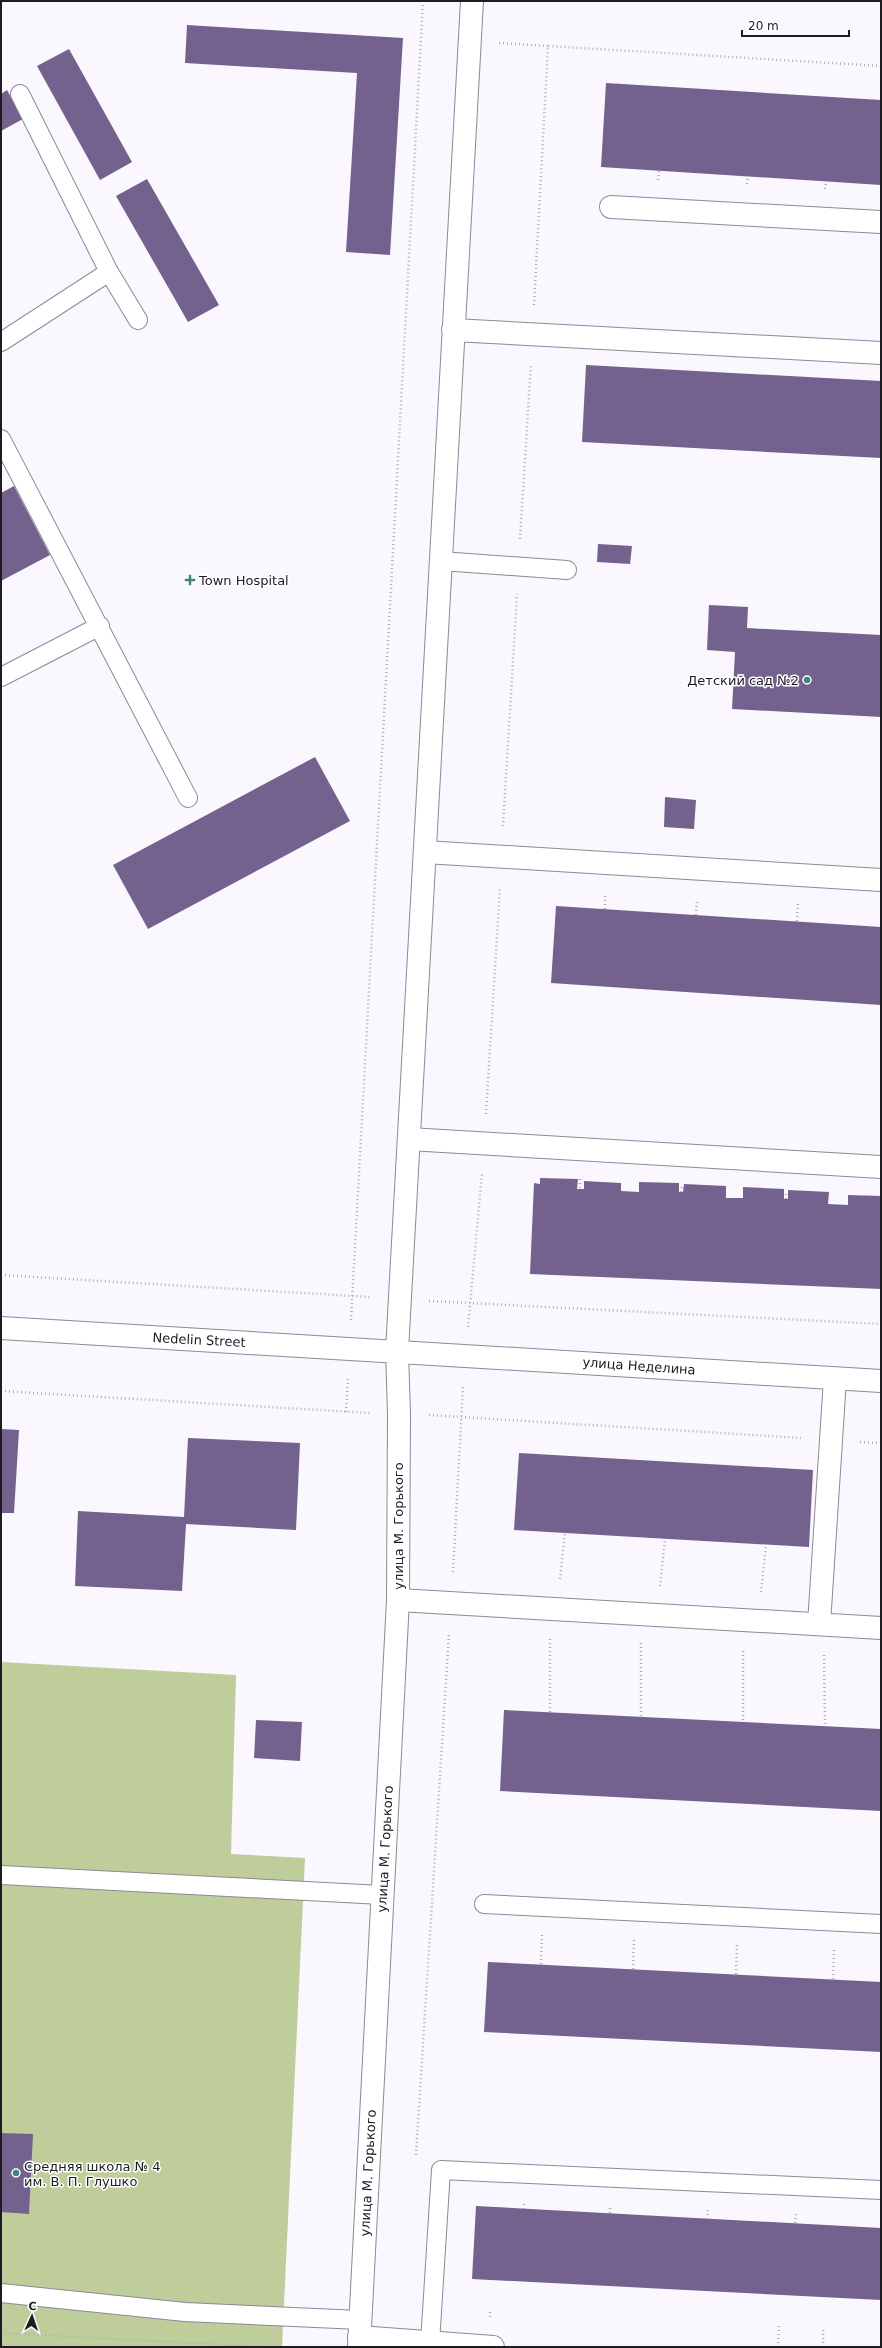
<svg xmlns="http://www.w3.org/2000/svg" width="882" height="2348" font-family="'DejaVu Sans',sans-serif">
<style>
.forest{fill:#becd9a}
.building{fill:#73628e}
.lines{fill:none;stroke-linecap:round;stroke-linejoin:round}
.service-casing{stroke:#8e8898;stroke-width:20}
.minor-casing{stroke:#8e8898;stroke-width:24}
.tertiary-casing{stroke:#8e8898;stroke-width:24}
.path{stroke:#b0aeb4;stroke-width:2.5;stroke-dasharray:1 3;stroke-linecap:butt}
.service{stroke:#fff;stroke-width:18}
.minor{stroke:#fff;stroke-width:22}
.tertiary{stroke:#fff;stroke-width:22}
.poi-dot{fill:#3c8583;stroke:#fff;stroke-width:1.5}
.labels{text-anchor:middle;dominant-baseline:central;stroke-width:3;stroke-linejoin:round;paint-order:stroke}
.poi-label{font-size:13px;fill:#1e1c22;stroke:#fff;text-anchor:start}
.street-label{font-size:13px;fill:#1e1c22;stroke:#fff}
</style>
<rect width="100%" height="100%" fill="#faf7fe"/>
<path class="forest" d="M1,1662L236,1675L231,1854L305,1858L282,2347H1Z"/>
<path class="building" d="M187,25L403,38L390,255L346,252L357,73L185,63Z
M69,49L132,162L100,180L37,66Z
M606,83L881,100V185L601,167Z
M7,90L23,119L1,131V94Z
M147,179L219,305L188,322L116,196Z
M586,365L881,381V458L582,442Z
M14,486L50,555L1,581V493Z
M598,544L632,546L630,564L597,562Z
M709,605L748,607L747,628L881,635V717L732,709L735,652L707,650Z
M315,757L350,821L148,929L113,865Z
M665,797L696,800L694,829L664,827Z
M556,906L881,927V1005L551,983Z
M540,1178L578,1179L577,1189H584V1181L621,1183V1191L639,1192V1182L679,1183V1192H683L684,1184L726,1186V1198H743V1187L784,1189V1199H788V1190L829,1192L828,1204L848,1205V1195L881,1196V1289L530,1274L534,1183L540,1184Z
M1,1429L19,1430L14,1513H1Z
M188,1438L300,1443L296,1530L186,1524L182,1591L75,1586L78,1511L184,1517Z
M519,1453L813,1470L809,1547L514,1530Z
M504,1710L881,1729V1811L500,1791Z
M256,1720L302,1722L300,1761L254,1758Z
M488,1962L881,1982V2052L484,2032Z
M1,2133L33,2134L29,2214L1,2212Z
M476,2206L881,2228V2300L472,2279Z"/>
<g class="lines">
<g class="service-casing">
<path id="service" d="M20,94L109,272L138,320
M1,342L109,272
M1,439L188,798
M441,561L567,570
M1,677L100,626
M1,1875L382,1895
M484,1904L881,1924
M1,2293L185,2312L360,2320
M430,2343L441,2170L881,2190"/>
</g>
<g class="minor-casing">
<path id="minor" d="M611,207L881,222
M453,330L881,353
M425,852L881,880
M409,1139L881,1167
M397,1351L472,1
M398,1600L881,1628
M819,1624L835,1379
M359,2337L493,2347"/>
</g>
<g class="tertiary-casing">
<path id="tertiary" d="M1,1328L881,1381
M359,2347L398,1600L399,1414L397,1351"/>
</g>
<path class="path" d="M499,43L548,46
M658,180L659,171
M747,184L748,177
M825,189L826,182
M534,305L548,46L881,66
M520,539L531,364
M503,826L517,594
M605,909V894
M696,915L697,899
M797,921L798,904
M486,1114L500,887
M580,1179V1189
M681,1192L682,1186
M786,1199V1191
M1,1275L370,1297
M429,1301L881,1324
M351,1320L423,1
M468,1327L482,1173
M1,1391L370,1413
M346,1412L348,1378
M429,1415L801,1438
M860,1442L881,1443
M453,1572L463,1386
M560,1579L565,1532
M660,1586L665,1539
M761,1592L766,1545
M550,1639V1712
M641,1643V1717
M743,1651V1722
M824,1655L825,1726
M541,1964L542,1935
M633,1969L634,1939
M736,1974L737,1944
M833,1979L834,1949
M416,2155L449,1633
M524,2209V2201
M610,2213V2206
M707,2219L708,2209
M795,2223L796,2214
M490,2317V2310
M1,2333L266,2347
M778,2347L779,2325
M823,2347V2329"/>
<use href="#service" class="service"/>
<use href="#minor" class="minor"/>
<use href="#tertiary" class="tertiary"/>
</g>
<g class="poi-dot">
<path d="M188 574h4v4h4v4h-4v4h-4v-4h-4v-4h4z"/>
<circle cx="807" cy="680" r="4"/>
<circle cx="16" cy="2173" r="4"/>
</g>
<g class="labels">
<g class="poi-label">
<text x="199" y="580">Town Hospital</text>
<text x="799" y="680" text-anchor="end">Детский сад №2</text>
<text x="24" y="2166">Средняя школа № 4<tspan x="24" dy="15">им. В. П. Глушко</tspan></text>
</g>
<g class="street-label">
<text transform="translate(199 1340) rotate(3)">Nedelin Street</text>
<text transform="translate(639 1366) rotate(4)">улица Неделина</text>
<text transform="translate(398 1526) rotate(-90)">улица М. Горького</text>
<text transform="translate(385 1849) rotate(-87)">улица М. Горького</text>
<text transform="translate(368 2173) rotate(-87)">улица М. Горького</text>
</g>
</g>
<rect width="882" height="2348" fill="none" stroke="#1e1c22" stroke-width="4"/>
<g transform="translate(32 2316) rotate(3)" stroke="#ffffff" stroke-width="3" paint-order="stroke">
<path d="M0-3L7 15L0 10L-7 15Z" fill="#1e1c22"/>
<text y="-6" font-size="11" font-weight="bold" text-anchor="middle" fill="#1e1c22">С</text>
</g>
<path d="M742 30v6h107v-6" fill="none" stroke="#1e1c22" stroke-width="2"/>
<text x="748" y="30" font-size="12" fill="#1e1c22" stroke="#ffffff" stroke-width="3" paint-order="stroke">20 m</text>
</svg>
